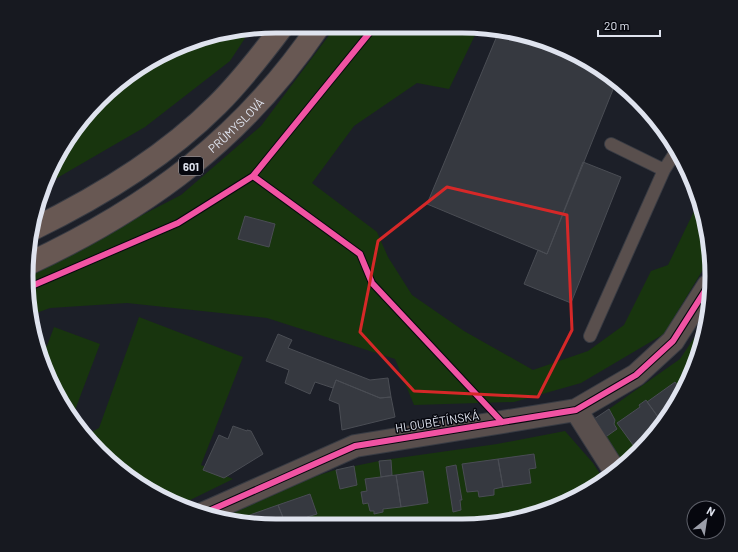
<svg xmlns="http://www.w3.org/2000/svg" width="738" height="552" font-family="Barlow,sans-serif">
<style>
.green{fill:#18350e;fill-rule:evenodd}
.building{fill:#363940;stroke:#4a4d54}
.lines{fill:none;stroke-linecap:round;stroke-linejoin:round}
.service-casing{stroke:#383b43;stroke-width:14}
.minor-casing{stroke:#383b43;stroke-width:24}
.primary-casing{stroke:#383b43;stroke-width:24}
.service{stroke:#594f4d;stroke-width:12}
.minor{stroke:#594f4d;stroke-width:22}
.primary{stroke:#685853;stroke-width:22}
.cycleway-casing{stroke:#06070e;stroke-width:8}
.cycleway{stroke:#f153a3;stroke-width:6}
.marked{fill:none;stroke:#d62828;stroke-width:3;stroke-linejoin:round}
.labels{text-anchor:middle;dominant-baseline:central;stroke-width:3;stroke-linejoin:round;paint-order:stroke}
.shield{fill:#06070e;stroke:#9ea1ab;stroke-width:1}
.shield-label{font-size:11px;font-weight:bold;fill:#dfe3ee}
.street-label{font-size:12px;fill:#dfe3ee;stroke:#06070e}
.rim{fill:none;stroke:#dfe3ee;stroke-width:5}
</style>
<rect width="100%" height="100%" fill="#1c1f28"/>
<path class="green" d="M336,26L479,27L449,89L417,83L354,126L312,183L377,232L388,257L412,295L464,331L533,370L588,351L624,325L651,271L668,265L699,201L704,212L707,263L664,334L581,383L514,402L414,405L395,359L267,318L127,303L50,308L31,315L27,293L28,274L181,195L261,126ZM245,216L275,224L239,239Z
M251,29L230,61L145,127L45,185L52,165L99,99L151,60L211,35Z
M139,317L243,357L201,465L233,479L180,505L151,493L86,435L99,428Z
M706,320L682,391L675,382L647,402L646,400L639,405L640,407L617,423L637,449L619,469L600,441L617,429L614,424L615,420L609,409L680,359Z
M54,327L100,344L72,418L39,357L36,342L47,346Z
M565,431L593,463L604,480L592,487L590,486L577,494L574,490L565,496L567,502L557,507L495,524L296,525L308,521L307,517L317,514L309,494L248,516L250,524L211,517L273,490L335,470L384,460L497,444ZM534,454L536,468L529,469L531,483L494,489V495L479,497L478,491L467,492L462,464ZM390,460L392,475L423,471L428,503L383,509V512L374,514V511H370L368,503H363L361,492L367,491L365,479L381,477L379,462ZM456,465L462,500H460L461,510L453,511L446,467Z"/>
<path class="building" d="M499,31L610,76L616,82L547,254L427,204Z
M583,162L621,177L571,303L524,284L538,250L547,254Z
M245,216L275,224L269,247L238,239Z
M278,334L292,340L288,348L370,380L388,378L391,397L380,398L336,380L333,388L315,382L310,394L285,383L289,370L266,361Z
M336,380L380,398L391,397L395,417L342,430L339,404L329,400Z
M675,382L682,391L678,401L661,421L647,402Z
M646,400L661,421L636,449L617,423L640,407L639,405Z
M609,409L615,420L614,424L617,429L600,441L594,419Z
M233,426L247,431V430L251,431L263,454L224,478L203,470L219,435L228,439Z
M534,454L536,468L529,469L531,483L503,487L498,459Z
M498,459L503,487L494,489V495L479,497L478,491L467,492L462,464Z
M391,460L392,475L381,477L379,461Z
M456,465L462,500H460L461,510L453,512L446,467Z
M354,466L357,485L340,489L336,470Z
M423,471L428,503L401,507L396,475Z
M396,475L401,507L383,509V512L374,514V511H370L368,503L363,504L361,492L367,491L365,479Z
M590,486L592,487L567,502L565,496L574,490L577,494Z
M310,494L317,514L307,517L308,521L296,525H286L278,505Z
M278,505L286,525L250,524L247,516Z"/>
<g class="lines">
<g class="service-casing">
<path id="service" d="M611,144L664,170
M590,336L664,170L675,153"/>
</g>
<g class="minor-casing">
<path id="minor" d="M576,410L616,473
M202,514L355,446L576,410L636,375L673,341L708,286"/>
</g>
<g class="primary-casing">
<g id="primary">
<path d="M31,230C97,198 164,158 217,105C241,81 262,54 283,26"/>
<path id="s1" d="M28,264C150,207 243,138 319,26"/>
</g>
</g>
<use href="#service" class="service"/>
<use href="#minor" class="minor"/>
<use href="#primary" class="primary"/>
<g class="cycleway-casing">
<path id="cycleway" d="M253,176L360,254L372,283L502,422
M27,288L178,223L253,176L375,26
M202,514L355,446L576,410L636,375L673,341L708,286"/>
</g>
<use href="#cycleway" class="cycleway"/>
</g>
<path class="marked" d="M447,187L567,215L572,330L538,397L414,391L360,332L378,241Z"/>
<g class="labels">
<rect class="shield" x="179" y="157" width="24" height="18" rx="3"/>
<g class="shield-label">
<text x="191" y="166">601</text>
</g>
<g class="street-label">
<text stroke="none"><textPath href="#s1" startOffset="251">PRŮMYSLOVÁ</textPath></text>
<text transform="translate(437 421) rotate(-9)">HLOUBĚTÍNSKÁ</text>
</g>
</g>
<path d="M0 0H738V552H0ZM276 33H462A243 243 0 0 1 705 276V276A243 243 0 0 1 462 519H276A243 243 0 0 1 33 276V276A243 243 0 0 1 276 33Z" fill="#171920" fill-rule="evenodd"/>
<path class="rim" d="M276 33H462A243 243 0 0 1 705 276V276A243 243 0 0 1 462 519H276A243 243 0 0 1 33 276V276A243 243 0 0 1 276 33Z"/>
<g transform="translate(706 520) rotate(30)"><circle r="19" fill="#06070e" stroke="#5d5f68"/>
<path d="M0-3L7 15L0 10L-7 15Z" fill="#9b9ea9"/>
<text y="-6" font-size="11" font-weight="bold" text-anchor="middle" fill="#dfe3ee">N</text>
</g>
<path d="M598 30v6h62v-6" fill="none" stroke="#dfe3ee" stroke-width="2"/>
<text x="604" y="30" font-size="12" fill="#dfe3ee" stroke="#06070e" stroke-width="3" paint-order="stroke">20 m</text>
</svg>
